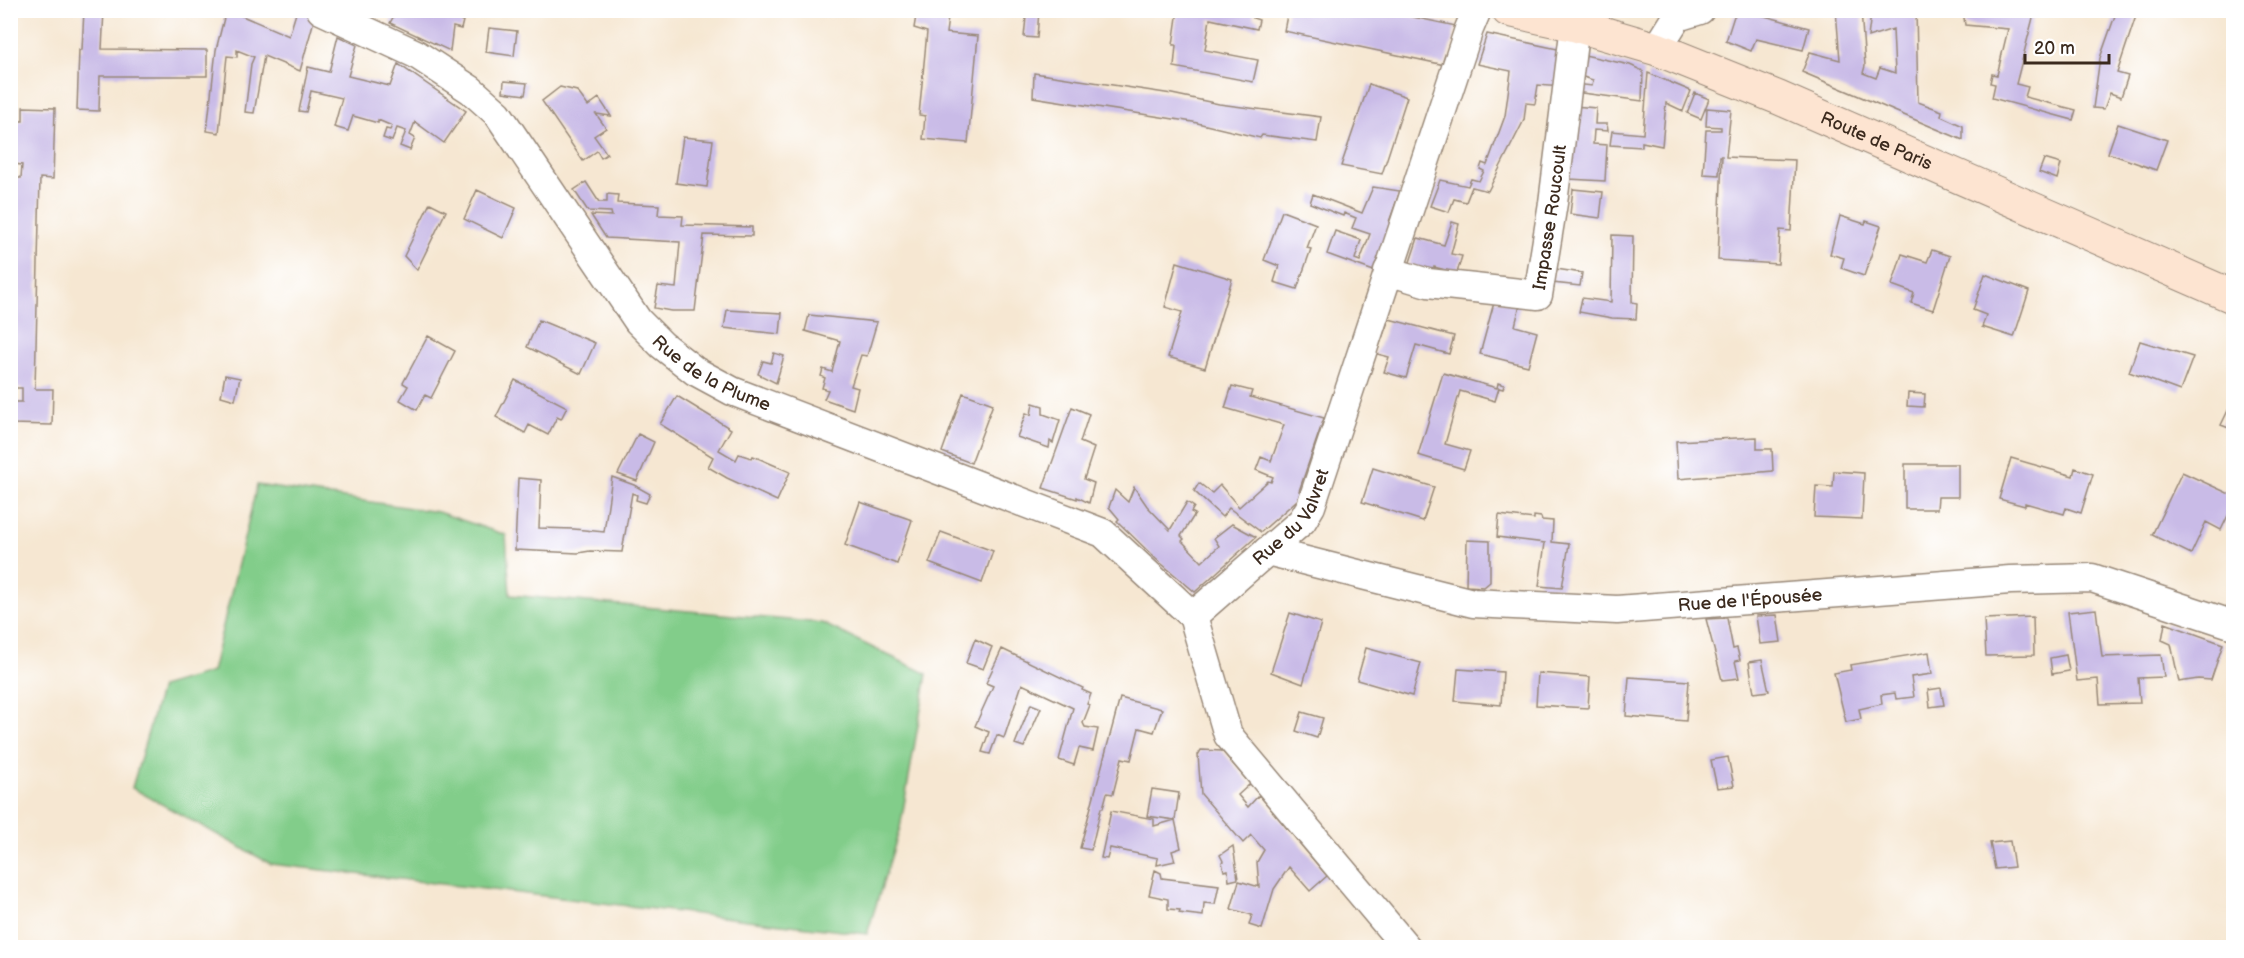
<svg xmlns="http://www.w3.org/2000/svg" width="2244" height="958" font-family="'Balsamiq Sans',sans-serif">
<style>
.green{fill:#82cd8a;stroke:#5e7c54;stroke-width:1.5}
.building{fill:#c9bbe7}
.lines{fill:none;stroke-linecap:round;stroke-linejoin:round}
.street-casing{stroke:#988878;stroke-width:31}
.secondary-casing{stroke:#988878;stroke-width:35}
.street{stroke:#fff;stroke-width:28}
.secondary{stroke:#fde4d1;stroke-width:33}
.labels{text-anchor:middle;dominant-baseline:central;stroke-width:6;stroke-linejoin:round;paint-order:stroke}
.street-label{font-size:18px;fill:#3b2a1e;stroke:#fff}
</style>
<rect width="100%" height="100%" fill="#fff"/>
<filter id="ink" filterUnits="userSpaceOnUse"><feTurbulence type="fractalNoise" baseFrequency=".0167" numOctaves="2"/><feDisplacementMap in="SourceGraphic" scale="12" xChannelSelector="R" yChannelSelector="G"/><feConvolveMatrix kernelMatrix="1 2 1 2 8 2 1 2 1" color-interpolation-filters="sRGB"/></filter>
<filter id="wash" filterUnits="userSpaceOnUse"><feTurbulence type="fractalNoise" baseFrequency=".008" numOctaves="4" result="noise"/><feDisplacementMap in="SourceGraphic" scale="24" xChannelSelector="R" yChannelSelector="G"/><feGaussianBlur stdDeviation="1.35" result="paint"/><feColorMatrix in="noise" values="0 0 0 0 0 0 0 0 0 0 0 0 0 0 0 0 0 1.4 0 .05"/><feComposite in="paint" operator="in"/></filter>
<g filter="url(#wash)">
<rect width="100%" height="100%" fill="#f6e7d2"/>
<path class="green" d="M257,485L438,512L506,535L510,595L822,623L927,674L900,828L867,934L271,864L132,788L161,687L212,672Z"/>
<g id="blocks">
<path class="building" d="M84,10H104L102,49L207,50V76H100L99,111L77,110L79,50H82Z
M226,10H242L240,15L289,36L297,10H311L316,13L300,71L264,56L254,113L245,112L251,64L254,57L237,50V57L227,56L219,133L207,131L216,50Z
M397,10H437L435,17L456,18V19L463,21L461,29L453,27L450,51L390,23Z
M917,10H949L946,33L978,36L968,143L923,139L925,116L919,115L927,32L914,28Z
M1021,10H1039L1037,38L1024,37L1026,17L1020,15Z
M1178,10H1255L1253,18L1259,20L1257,29L1210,19L1205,50L1258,60L1253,82L1174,67L1176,45H1173Z
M1288,10H1380L1456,26L1445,65L1284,31Z
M1751,10H1758L1761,15L1809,28L1803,50L1756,39L1751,51L1726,41L1734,16Z
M1836,10H1861L1865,66L1863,73L1876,78L1880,68L1895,73L1893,29L1868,37L1871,14L1879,10H1916L1918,102L1942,111L1941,116L1963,126V140L1802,72L1810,52L1840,60Z
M1963,10H2035L2016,84L2028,87L2025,97L2076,110L2073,120L1992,98L1995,84L1990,83L1992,74L1997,75L2008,29L1965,25Z
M2117,10H2138L2117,73L2128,76L2121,97L2110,93L2104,109L2093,108L2100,58Z
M489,28L517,31L514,56L486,52Z
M1487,34L1567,51L1562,87L1538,85L1535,104L1526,103L1524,120L1488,191L1472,187L1466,202L1454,199L1449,212L1430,206L1440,180L1468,186L1471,179L1479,181L1484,171L1480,169L1482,163L1487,165L1505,116L1511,71L1477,64Z
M338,36L357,45L348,76L390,86L398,64L466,111L444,143L415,122L410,135L415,138L410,150L400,146L406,131L397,128L392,141L383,138L386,129L390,130L392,126L378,120V123L353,116L348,131L334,127L342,98L311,91L306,112L299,111L308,67L329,72Z
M1580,54L1630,65L1643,71L1642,101L1575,92L1576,84L1592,86L1593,80L1577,75Z
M1034,73L1172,94L1219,104L1321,117L1317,142L1262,135L1260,138L1193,122L1033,97Z
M1648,73L1691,91L1683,111L1666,103L1662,146L1642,142V147L1610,145L1612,131L1643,134Z
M504,81L527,83L525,95L503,92Z
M1369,84L1407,97L1382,174L1341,166Z
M560,87L577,91L588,106L599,98L611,116L596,114L606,128L594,136L607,154L601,158L597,151L583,161L542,101Z
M1695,93L1709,99L1701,119L1687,113Z
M1574,106L1596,108L1595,124H1607L1608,131L1594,130L1593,144L1607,145L1605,181L1569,179Z
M23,107L55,108L53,179L40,178L35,389H53L52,425L12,424L13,402H22V388H10V261H12L13,235H10V191H14L15,178H21L22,165L13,164L14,121H23Z
M1707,108L1731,110L1726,157L1795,160L1791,231L1780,230L1778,264L1718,260L1722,156H1720L1719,175L1703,174L1706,130H1721V127L1706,126Z
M2118,124L2167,140L2156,170L2108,153Z
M683,137L713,140L707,187L676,183Z
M2044,159L2061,164L2057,179L2039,172Z
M586,182L599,202H607V194L618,195L617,203L659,205L658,215L683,216L682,225L752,227V236L704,235L695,311H671L654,308L658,286L676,288L680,242L606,238L591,215L612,216L611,212L588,211L574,190Z
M1373,187L1400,191L1389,222L1396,224L1379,273L1327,254L1335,231L1361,240L1355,259L1360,261L1370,234L1352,228L1356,218L1344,213L1343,216L1310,203L1313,194L1362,213Z
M1573,189L1603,192L1600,218L1570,214Z
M477,190L516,208L503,238L464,219Z
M430,203L446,211L417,270L404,256Z
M1282,211L1316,224L1307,248L1311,249L1297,289L1274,282L1279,266L1264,260Z
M1840,216L1865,224L1866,221L1881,226L1864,276L1841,268L1844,258L1830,254Z
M1452,222L1459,224L1451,254L1462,256L1457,273L1434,267L1433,272L1409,265L1418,238L1444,245Z
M1612,235L1633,236L1632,302L1637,303L1636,319L1612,318L1579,312L1582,298L1611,302Z
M1932,250L1950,256L1933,310L1911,303L1914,293L1892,285L1902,254L1927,262Z
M1177,262L1232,279L1205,368L1168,357L1182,312L1165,307Z
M1556,269L1582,273L1580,286L1553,283Z
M1985,274L2029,291L2014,337L1982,327L1986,315L1973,310Z
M1495,299L1520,305L1515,326L1537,332L1528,366L1480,354Z
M727,310L782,313L780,334L724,328Z
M809,315L877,322L867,356L861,355L851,386L858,388L853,409L824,399L828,390L822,388L825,378L821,376L823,369L832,372L840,341L805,331Z
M1389,319L1454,336L1449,354L1416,345L1406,378L1384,372L1389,357L1374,353L1378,349Z
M539,320L595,343L581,374L527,347Z
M428,336L455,351L431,398L425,395L417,410L400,400L408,386L403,383Z
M2140,341L2193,357L2180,391L2129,372Z
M774,353L784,356L776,383L758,374L763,361L771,363Z
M1443,373L1497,388L1498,383L1504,385L1503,389L1499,388L1495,401L1460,391L1445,444L1470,451L1464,469L1418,455Z
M225,375L240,378L235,400L221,396Z
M515,380L567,407L561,419L557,417L548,435L529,425L525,433L496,417Z
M1232,386L1252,391L1250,397L1324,418L1299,491L1305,493L1261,532L1229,508L1222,517L1194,491L1199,483L1212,493L1220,485L1239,507L1268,481L1271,482L1273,477L1256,470L1261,457L1271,461L1284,425L1225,408Z
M963,393L993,404L971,463L942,452Z
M1908,393L1925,394L1924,407L1907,406Z
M677,396L731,429L719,450L736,460L739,454L751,458L753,456L790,472L777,501L727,478L708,467L713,457L660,424Z
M2234,398V430L2221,425Z
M1033,403L1043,406V414L1060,420L1053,443L1050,441L1049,448L1017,437L1026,413L1031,415Z
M1072,407L1089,414L1080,442L1094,448L1084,479L1094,483L1089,503L1077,497V499L1043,488Z
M638,434L654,442L637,481L618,474Z
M1757,437V449H1772L1773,471L1678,479L1676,441Z
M2011,458L2073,476L2075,468L2093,474L2081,513L2066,508L2064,514L2025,503V506L1999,499Z
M1905,464H1958V497H1938L1937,509H1905Z
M1373,468L1434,487L1423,521L1362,502Z
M1834,471L1864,473L1862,519L1814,517L1816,486L1833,487Z
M2182,472L2234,496V503L2221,530L2206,522L2191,554L2152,535Z
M612,477L634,485L650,494L646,503L636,500L637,495L632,493L622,552L590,551L578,553L515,550L518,478L541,480L539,528L574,529L604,532Z
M1134,487L1147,506L1170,530L1187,502L1194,507L1191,512L1195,514L1181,536L1184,539L1182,541L1202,562L1219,546L1214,538L1232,524L1256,537L1195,592L1156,559L1117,521L1119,519L1109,507L1115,490L1128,502Z
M860,502L912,520L897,564L845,545Z
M1499,515L1534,519V516L1541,517L1542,520L1553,521L1552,542L1569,544L1562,588L1539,586L1545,543L1497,537Z
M941,532L993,551L982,583L929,563Z
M1467,540L1490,541V582L1484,587L1466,586Z
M2096,609L2102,657L2161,655L2164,677L2138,678L2140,703L2100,704L2098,679L2077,681L2068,612Z
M1290,613L1321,623L1303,684L1271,672Z
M1777,615L1781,642L1760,644L1756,616Z
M2033,617L2034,655L1986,656L1984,619Z
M1727,618L1733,649L1737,648L1740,660L1735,661L1739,678L1722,680L1706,619Z
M2165,623L2223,644L2211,680L2198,679L2179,682L2171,644L2162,640Z
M975,639L992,647L983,669L966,663Z
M1366,648L1421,663L1412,696L1357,680Z
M1002,649L1083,688L1082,690L1091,694L1087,704L1090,705L1083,723L1085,727L1098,729L1093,751L1079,748L1074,765L1059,760L1073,708L1022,684L1004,738L997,735L990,754L982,752L989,732L975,726L993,686L986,683Z
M1929,652L1932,674L1911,677L1914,697L1896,699L1895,693L1881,695L1882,704L1859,709L1861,719L1846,722L1834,673L1851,670L1850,665Z
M2066,655L2069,671L2052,674L2050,658Z
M1762,660L1769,691L1754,693L1749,662Z
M1458,669L1503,672L1501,705L1455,701Z
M1538,673L1590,677L1588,708L1536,705Z
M1629,677L1689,681L1686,721L1626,716Z
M1941,688L1944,705L1930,707L1928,690Z
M1120,698L1162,709L1154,732L1139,728L1131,760L1122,758L1113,794L1107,793L1103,808H1101L1091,850L1080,848Z
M1031,704L1041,708L1024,747L1015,744Z
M1302,712L1323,718L1317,738L1296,731Z
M1201,750L1222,751L1250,784L1238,795L1248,807L1259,795L1327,876L1310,891L1289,867L1274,889L1262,929L1249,925L1252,915L1231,909L1239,881L1259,887L1257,862L1264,850L1251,835L1243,843L1201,794L1198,755Z
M1728,757L1734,786L1717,788L1711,760Z
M1152,789L1179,793L1175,820L1181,848L1172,851L1175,861L1157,865L1158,858L1110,848L1107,859L1101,858L1111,811L1154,819V826L1175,820L1147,816Z
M2010,841L2014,867L1995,869L1990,843Z
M1233,846L1238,879L1229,881L1228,870L1224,871L1222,862L1223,861L1220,855Z
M1155,870L1161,873L1162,878L1219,885L1215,904L1204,903L1203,916L1179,913L1180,910L1168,909V899L1149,895Z"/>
</g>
</g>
<g filter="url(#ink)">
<use href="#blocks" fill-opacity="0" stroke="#988878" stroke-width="1.5"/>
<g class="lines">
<g class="street-casing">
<g id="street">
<path id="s1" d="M321,10L416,54L471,90L498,114L638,321L662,345L695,371L732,391L1103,533L1193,616"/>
<path d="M1657,49L1677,17L1700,10"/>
<path id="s2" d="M1388,271L1428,283L1538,295L1553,203L1575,25"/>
<path id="s3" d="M1267,551L1473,603L1617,610L2010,580L2092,578L2234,625"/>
<path id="s4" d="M1407,948L1228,735L1193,616L1302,521L1311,506L1469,29L1477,10"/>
</g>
</g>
<g class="secondary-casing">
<g id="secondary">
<path id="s5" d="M1508,10L1575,25L1657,49L1779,98L2234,297"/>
</g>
</g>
<use href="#street" class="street"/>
<use href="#secondary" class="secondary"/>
</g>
</g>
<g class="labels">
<g class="street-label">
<text stroke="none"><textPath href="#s5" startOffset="392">Route de Paris</textPath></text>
<text stroke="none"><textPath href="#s2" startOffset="231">Impasse Roucoult</textPath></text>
<text stroke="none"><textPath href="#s1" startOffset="548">Rue de la Plume</textPath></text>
<text stroke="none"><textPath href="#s4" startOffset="544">Rue du Valvret</textPath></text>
<text stroke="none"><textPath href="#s3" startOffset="490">Rue de l'Épousée</textPath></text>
</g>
</g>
<rect width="2244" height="958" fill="none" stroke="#fff" stroke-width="36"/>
<path d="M2025 54v9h84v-9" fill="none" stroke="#3b2a1e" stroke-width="3"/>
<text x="2034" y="54" font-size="18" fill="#3b2a1e" stroke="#ffffff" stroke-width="4.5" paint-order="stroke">20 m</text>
</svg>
